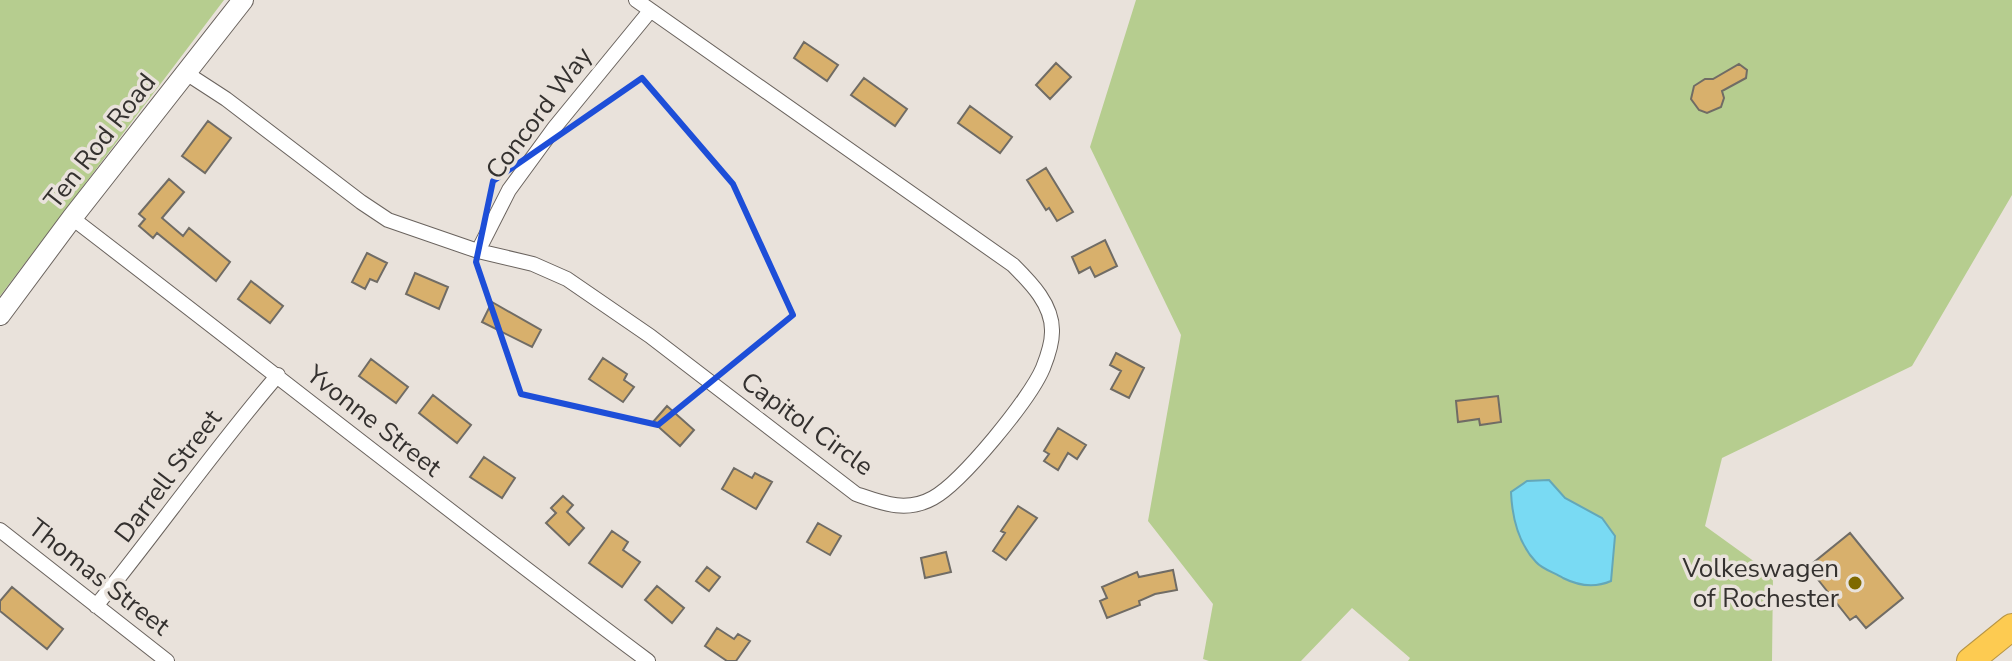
<svg xmlns="http://www.w3.org/2000/svg" width="2012" height="661" font-family="'Nunito Sans',sans-serif">
<style>
.green{fill:#b6cd8f}
.water{fill:#79daf3;stroke:#64a7b8;stroke-width:2}
.building{fill:#d8b06c;stroke:#706c65;stroke-width:2}
.lines{fill:none;stroke-linecap:round;stroke-linejoin:round}
.street-casing{stroke:#6a635e;stroke-width:16}
.secondary-casing{stroke:#6a635e;stroke-width:22}
.highway-casing{stroke:#b79545;stroke-width:28}
.street{stroke:#fff;stroke-width:14}
.secondary{stroke:#fff;stroke-width:20}
.highway{stroke:#fdcb51;stroke-width:26}
.marked{fill:none;stroke:#1d4ed8;stroke-width:6;stroke-linejoin:round}
.poi-dot{fill:#7f6900;stroke:#e9e2db;stroke-width:3}
.labels{text-anchor:middle;dominant-baseline:central;stroke-width:7;stroke-linejoin:round;paint-order:stroke}
.street-label{font-size:26px;fill:#34312f;stroke:#e9e2db}
.poi-label{font-size:26px;fill:#34312f;stroke:#e9e2db;text-anchor:end}
</style>
<rect width="100%" height="100%" fill="#e9e2db"/>
<path class="green" d="M0,0H224L0,296Z
M1136,0H2012V195L1912,366L1722,458L1705,526L1773,575L1772,661H1408L1410,658L1352,608L1301,661H1209L1203,659L1213,604L1148,521L1181,335L1090,147Z"/>
<path class="water" d="M1549,480L1565,498L1602,518L1615,536L1611,581C1595,588 1579,586 1563,578C1555,573 1542,569 1536,562C1518,543 1512,516 1511,492L1527,481Z"/>
<path class="building" d="M804,42L838,65L827,81L794,58Z
M1056,63L1071,77L1050,99L1036,85Z
M1739,64L1747,70L1746,78L1722,91L1724,98L1721,107L1707,113L1699,110L1691,99L1694,86L1705,79H1713Z
M864,78L907,109L895,126L851,95Z
M970,106L1012,137L1000,153L958,123Z
M208,121L231,138L205,173L182,156Z
M1046,168L1073,212L1057,221L1049,208L1046,210L1027,180Z
M169,179L184,192L162,218L183,236L189,228L230,262L216,281L157,233L153,238L139,226L145,219L139,214Z
M1105,240L1117,266L1095,277L1090,267L1079,273L1072,257Z
M367,253L387,263L377,282L370,279L365,289L352,282Z
M415,273L448,287L439,309L406,294Z
M251,281L283,306L270,323L238,299Z
M492,302L541,330L532,347L482,322Z
M1116,353L1144,368L1129,398L1111,389L1121,371L1110,365Z
M603,358L627,374L624,380L634,387L623,402L589,379Z
M371,359L408,387L396,403L359,376Z
M433,395L471,425L457,443L419,413Z
M1498,396L1501,422L1480,425L1479,419L1458,422L1456,401Z
M667,406L694,430L680,446L653,422Z
M1058,428L1086,445L1077,459L1068,453L1058,470L1044,461L1049,454L1044,451Z
M484,457L515,478L502,498L470,477Z
M734,468L752,478L755,473L772,482L756,509L722,489Z
M563,496L573,505L567,512L584,528L569,545L546,523L556,513L551,508Z
M1018,506L1037,518L1006,560L993,551L1005,533L1001,531Z
M818,523L841,536L830,555L807,542Z
M612,531L628,542L623,550L640,562L622,587L589,563Z
M1850,533L1903,598L1866,628L1856,616L1850,620L1808,567Z
M946,552L951,572L925,578L921,558Z
M707,567L720,577L709,591L696,581Z
M1173,570L1177,590L1155,594L1139,601L1140,605L1107,618L1100,601L1107,598L1102,587L1137,572L1139,577Z
M657,586L684,608L672,623L645,600Z
M12,587L63,629L47,649L0,611V601Z
M717,628L734,639L738,634L750,641L736,661H727L705,646Z"/>
<g class="lines">
<g class="street-casing">
<path id="street" d="M186,73L226,99L361,202L388,220L478,251L533,264L567,279L650,336L856,494C882,503 906,513 933,498C962,482 1030,399 1043,368C1047,358 1052,342 1052,332C1053,305 1031,283 1013,265L636,0
M72,218C264,365 454,516 648,661
M478,251L509,190L555,127L650,11
M0,530L167,661
M96,606C158,530 214,449 278,375"/>
</g>
<g class="secondary-casing">
<path id="secondary" d="M0,315L72,218L243,0"/>
</g>
<g class="highway-casing">
<path id="highway" d="M1970,661L2012,627"/>
</g>
<use href="#street" class="street"/>
<use href="#secondary" class="secondary"/>
<use href="#highway" class="highway"/>
</g>
<path class="marked" d="M642,78L733,184L793,315L658,425L521,394L476,262L493,181Z"/>
<circle class="poi-dot" cx="1855" cy="583" r="8"/>
<g class="labels">
<g class="street-label">
<text transform="translate(539 113) rotate(-53)">Concord Way</text>
<text transform="translate(100 141) rotate(-52)">Ten Rod Road</text>
<text transform="translate(374 421) rotate(38)">Yvonne Street</text>
<text transform="translate(807 424) rotate(36)">Capitol Circle</text>
<text transform="translate(168 476) rotate(-53)">Darrell Street</text>
<text transform="translate(99 577) rotate(38)">Thomas Street</text>
</g>
<g class="poi-label">
<text x="1839" y="568">Volkeswagen<tspan x="1839" dy="30">of Rochester</tspan></text>
</g>
</g>
</svg>
